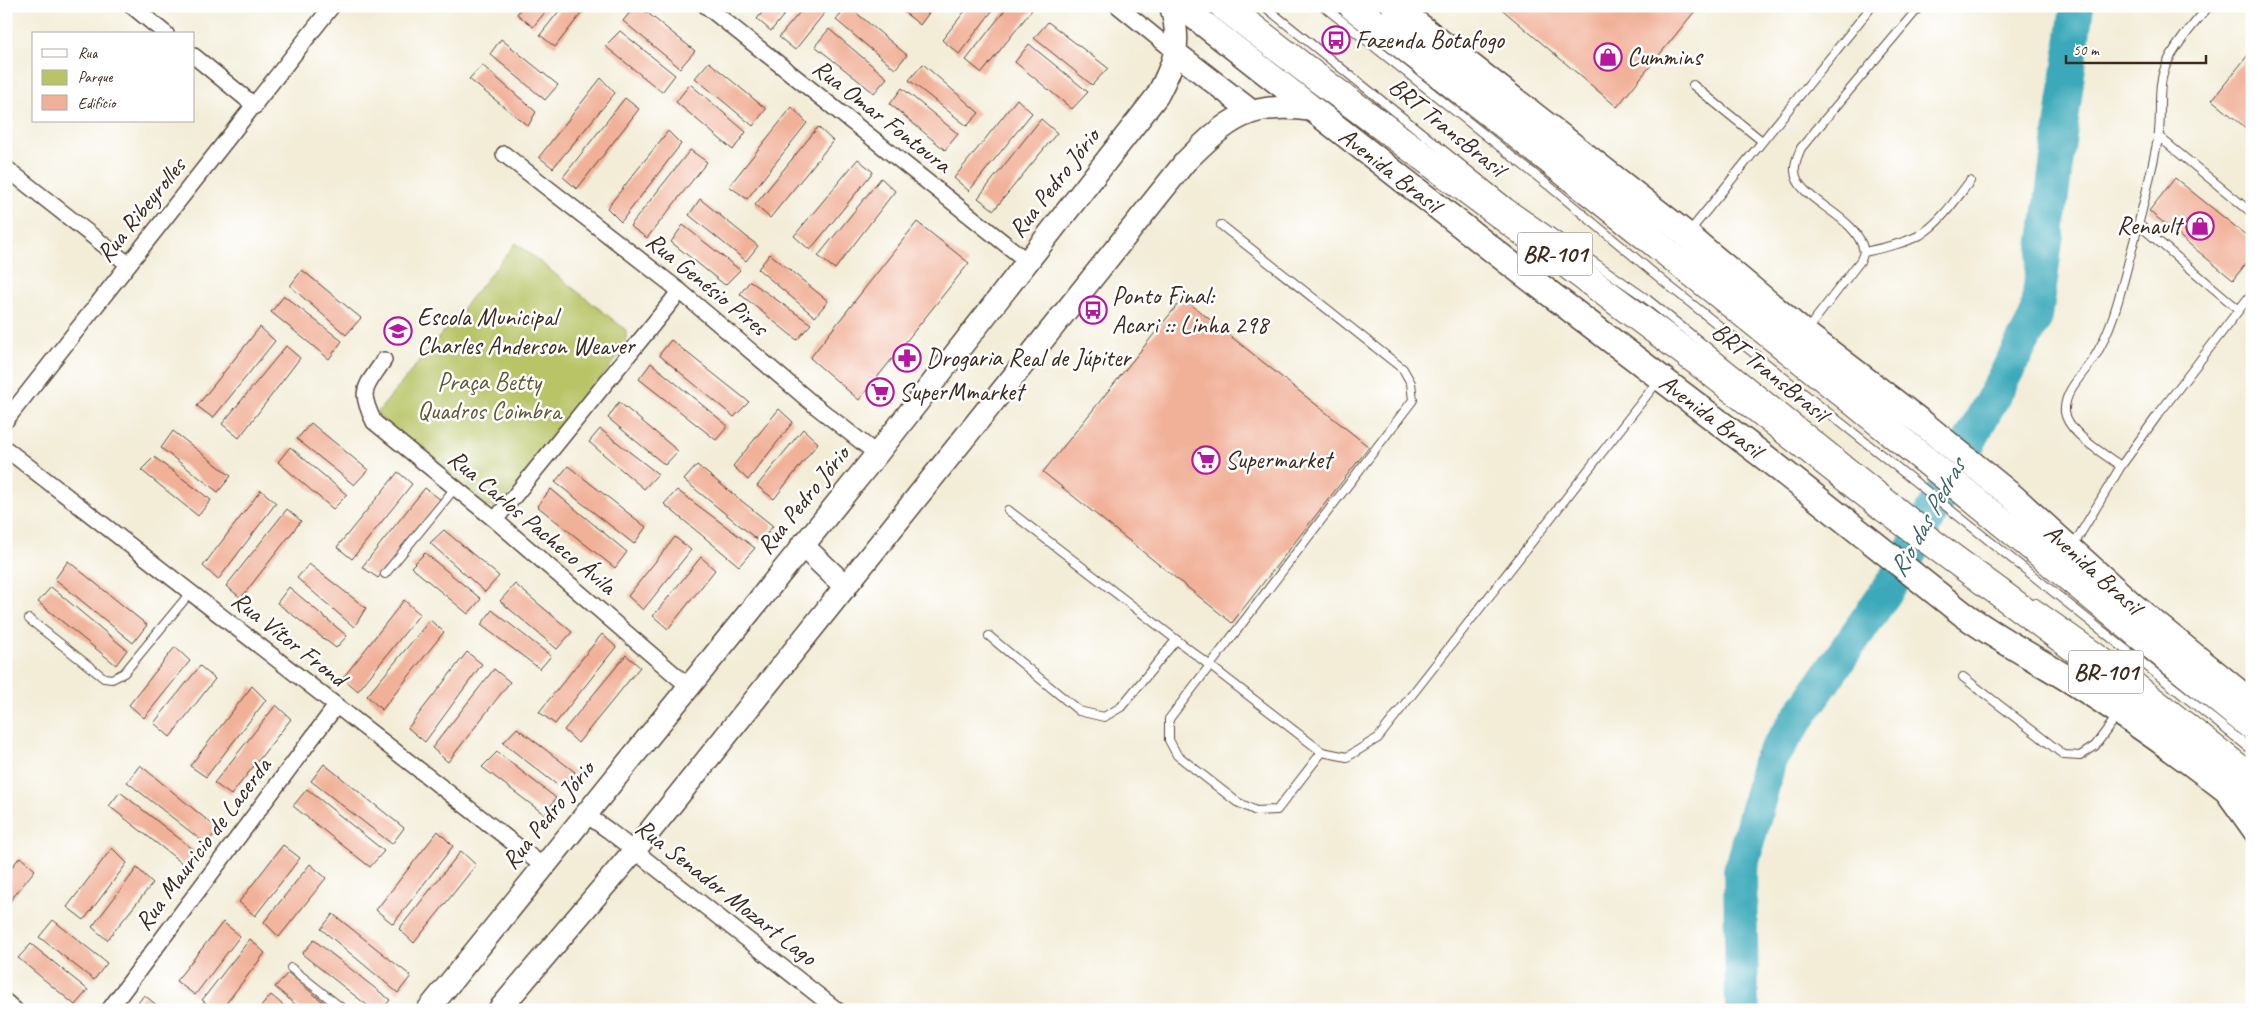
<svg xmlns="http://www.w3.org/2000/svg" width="2258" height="1016" font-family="Caveat,sans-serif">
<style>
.green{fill:#b8c466;stroke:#7a7742}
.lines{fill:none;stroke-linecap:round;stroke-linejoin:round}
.river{stroke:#3ba9ba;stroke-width:34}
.building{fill:#f1b098}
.lane-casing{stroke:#57473a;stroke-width:10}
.street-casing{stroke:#57473a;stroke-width:18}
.secondary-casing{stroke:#57473a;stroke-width:25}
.primary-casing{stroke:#57473a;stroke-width:28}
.highway-casing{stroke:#57473a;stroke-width:30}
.lane{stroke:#fff;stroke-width:8}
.street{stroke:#fff;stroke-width:15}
.secondary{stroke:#fff;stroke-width:22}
.primary{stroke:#fff;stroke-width:25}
.highway{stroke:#fff;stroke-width:28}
.labels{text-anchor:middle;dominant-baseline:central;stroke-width:5;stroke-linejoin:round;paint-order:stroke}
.shield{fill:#fff;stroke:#766a62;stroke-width:1}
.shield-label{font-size:24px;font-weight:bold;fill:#3b2a1e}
.poi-label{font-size:25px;fill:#3b2a1e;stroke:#fff;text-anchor:start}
.street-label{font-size:25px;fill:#3b2a1e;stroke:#fff}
.park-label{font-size:25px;fill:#605834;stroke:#fff}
.water-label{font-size:26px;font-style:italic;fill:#3b6364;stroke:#fff}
</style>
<rect width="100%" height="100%" fill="#fff"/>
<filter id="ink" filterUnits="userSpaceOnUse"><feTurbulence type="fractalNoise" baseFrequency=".02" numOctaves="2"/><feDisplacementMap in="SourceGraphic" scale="10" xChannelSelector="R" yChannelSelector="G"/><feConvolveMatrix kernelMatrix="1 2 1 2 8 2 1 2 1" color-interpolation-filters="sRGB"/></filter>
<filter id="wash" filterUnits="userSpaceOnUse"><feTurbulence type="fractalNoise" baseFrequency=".0096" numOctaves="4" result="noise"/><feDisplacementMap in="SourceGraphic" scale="20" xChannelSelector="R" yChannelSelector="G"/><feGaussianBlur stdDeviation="1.12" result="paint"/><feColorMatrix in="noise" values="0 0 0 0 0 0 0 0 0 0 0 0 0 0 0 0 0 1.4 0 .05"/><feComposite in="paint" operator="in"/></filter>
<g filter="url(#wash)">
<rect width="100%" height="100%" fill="#f3edd8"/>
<path class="green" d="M516,243L626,330V346L498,509L484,506L385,425L377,413Z"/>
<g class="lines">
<path class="river" d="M1744,1010L1742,1007L1740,871L1770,759L1899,573L2036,317L2077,6"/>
</g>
<g id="blocks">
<path class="building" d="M523,6H550L533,27L517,14Z
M563,6H587L555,47L540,35Z
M635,6H639L695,51L680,68L623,21Z
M767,6H791L771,31L757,19Z
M805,6H830L795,50L779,37Z
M848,6L907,55L895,69L836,20Z
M909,6H934L920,25L904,12Z
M969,6H996L959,54L942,40Z
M1008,6H1035L982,73L966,60Z
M1498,6H1699L1617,107Z
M1048,22L1108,68L1092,85L1034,38Z
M829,29L887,78L874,93L815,46Z
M620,31L675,75L662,92L605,46Z
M501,39L558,85L545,100L490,54Z
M1029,44L1088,92L1072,109L1015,62Z
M2252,50V133L2212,100Z
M709,62L766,109L753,126L695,78Z
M923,64L979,113L967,126L909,80Z
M482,65L536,112L528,126L469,79Z
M601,78L615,93L553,168L539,157Z
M690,84L746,132L733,150L676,102Z
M902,88L958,134L945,150L890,104Z
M625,98L639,109L577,189L563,177Z
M1017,99L1032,113L969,191L954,178Z
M792,107L807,123L747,199L729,186Z
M1041,119L1057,133L994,210L978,198Z
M818,127L833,141L770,218L755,205Z
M668,131L681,144L621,222L607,208Z
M690,150L707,162L647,238L630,226Z
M858,159L873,172L810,250L794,236Z
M881,178L895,191L835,269L818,256Z
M2175,178L2252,240V256L2233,280L2149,211Z
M700,199L758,246L746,261L689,215Z
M917,222L969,263L859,400L810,358Z
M683,225L740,270L725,285L671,242Z
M770,254L828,301L815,317L758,269Z
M302,270L361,318L346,335L290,286Z
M750,281L811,324L797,340L740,294Z
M284,296L342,341L329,359L271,312Z
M1183,298L1369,447L1232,623L1043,472Z
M260,327L275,341L213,418L197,406Z
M671,340L749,402L734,417L659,355Z
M286,346L300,358L239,438L222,424Z
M651,363L728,426L716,440L639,379Z
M619,402L678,451L665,465L608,418Z
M779,409L793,422L748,480L733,466Z
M311,423L368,470L354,485L297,439Z
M600,429L658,474L644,489L589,442Z
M803,429L818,443L774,499L757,486Z
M173,431L231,476L218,492L161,448Z
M290,447L347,495L333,509L278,462Z
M154,457L211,500L198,516L141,470Z
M697,465L773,526L760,542L684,480Z
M568,466L646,527L634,544L555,482Z
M398,472L412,484L352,559L337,547Z
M425,488L441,500L378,578L362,567Z
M551,489L627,552L615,568L537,506Z
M261,490L276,503L218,580L203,566Z
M677,490L755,548L739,566L664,504Z
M287,509L301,521L241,598L226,586Z
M444,530L499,576L485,592L430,543Z
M675,537L691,550L643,610L628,596Z
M425,553L481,599L468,614L411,567Z
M701,557L715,570L668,629L653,616Z
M68,561L147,625L133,643L55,579Z
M309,564L366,608L354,627L297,578Z
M515,584L572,632L557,649L500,601Z
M51,587L127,650L116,665L38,602Z
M289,587L347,636L336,648L277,603Z
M404,600L420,614L358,691L343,678Z
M492,610L551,656L540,669L481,625Z
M430,620L444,632L382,710L367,696Z
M602,634L616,647L555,724L539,712Z
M175,647L190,661L144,718L129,705Z
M467,652L482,664L425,742L408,728Z
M626,655L640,667L578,743L564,730Z
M200,666L215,679L170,737L154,723Z
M494,669L510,682L448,762L432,748Z
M252,686L266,700L206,777L190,766Z
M276,705L291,719L231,795L214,783Z
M517,728L575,772L561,788L503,743Z
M497,752L556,798L545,815L482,767Z
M324,764L404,828L392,844L311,781Z
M140,765L218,829L206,844L127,782Z
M307,789L384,851L370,867L293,806Z
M120,792L199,854L187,867L109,806Z
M438,831L453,846L393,924L376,910Z
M283,845L300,858L255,916L239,902Z
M112,848L127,863L84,920L67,907Z
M461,851L476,865L414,943L399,929Z
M20,857L35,870L6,906V874Z
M310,864L326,878L279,937L264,922Z
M137,868L153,883L107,940L92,927Z
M333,914L411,976L398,993L321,929Z
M53,920L107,963L94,980L39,937Z
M223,922L240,936L195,995L176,981Z
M250,939L265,953L221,1010H215L202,1000Z
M314,940L390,1000L382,1010H373L302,954Z
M31,944L88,990L75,1005L18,958Z
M288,973L333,1010H302L275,987Z
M144,995L163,1010H133Z
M271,995L289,1010H258Z"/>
</g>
</g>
<g filter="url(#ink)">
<use href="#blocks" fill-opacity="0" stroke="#57473a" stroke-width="1"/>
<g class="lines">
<g class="lane-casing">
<path id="lane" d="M1264,6L1509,203L1647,299L1924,521
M1323,6L1548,185L1668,285L2252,750
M1693,85L1762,141
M2158,136L2252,213
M2138,224L2238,309
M1221,225L1403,369L1411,383L1413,400L1169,719V740L1177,755L1237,802L1256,811L1277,810L1322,752
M1690,231L1872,6
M1864,252C1882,248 1903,244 1920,235C1940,223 1956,199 1970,181
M1806,331L1861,260L1864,252C1858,214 1796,201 1795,171C1794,163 1798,155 1801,148L1920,6
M2121,466C2105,455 2068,433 2065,412C2063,390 2087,371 2097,353C2106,337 2113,319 2118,301C2133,247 2147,193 2158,139C2163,112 2155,86 2168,61C2178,41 2195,23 2209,6
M1008,510L1322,752L1347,757L1378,738L1658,381
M2073,546L2121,466L2157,416L2252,293
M385,574L455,488
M2036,603L2111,656L2252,766
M29,619L104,678L112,679L124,673L190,593
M989,636L1079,711L1104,717L1121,707L1176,640
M1963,677L2064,755L2080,756L2095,746L2117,716
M291,968L344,1010"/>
</g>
<g class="street-casing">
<path id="street" d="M132,6L166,34
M706,6L1028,262
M1118,6L1176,53
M194,56L255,106
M504,154L680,291L813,404L877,454
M6,168L128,264
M384,360C365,389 358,389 374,422L495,520L688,686
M6,420L332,6
M6,449L543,866
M495,520L680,291
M2227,799L2252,834
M585,814L608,830L837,1010
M6,1002L15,1010
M109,1010L336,706"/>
</g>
<g class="secondary-casing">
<path id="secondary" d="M1176,53L1251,111
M802,545L846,587
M428,1010L877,454L1157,96C1175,62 1182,44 1171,6
M499,1010L634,851L1185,162C1227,120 1250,100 1312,110"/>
</g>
<g class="primary-casing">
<path id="primary" d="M1181,6L1507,261L1766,458L1963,614C1998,639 2036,659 2073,682C2135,721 2194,764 2252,810
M1394,6L1687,235L1804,333L1926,426L2013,497L2132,605L2252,703"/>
</g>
<g class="highway-casing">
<path id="highway" d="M1224,6L1312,74L1697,361L1882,506L2115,678L2252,785
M1353,6C1539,151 1724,296 1907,445C2022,538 2136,633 2252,726"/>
</g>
<use href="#lane" class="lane"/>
<use href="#street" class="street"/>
<use href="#secondary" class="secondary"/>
<use href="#primary" class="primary"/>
<use href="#highway" class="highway"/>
</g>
</g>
<defs>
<g id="bus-ring" transform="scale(1.4375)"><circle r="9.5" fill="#fff" stroke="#b5179e" stroke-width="1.5"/><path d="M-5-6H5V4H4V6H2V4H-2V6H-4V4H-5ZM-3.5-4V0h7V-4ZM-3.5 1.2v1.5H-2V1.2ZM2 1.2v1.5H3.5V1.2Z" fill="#b5179e"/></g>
<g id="shop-ring" transform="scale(1.4375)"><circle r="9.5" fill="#fff" stroke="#b5179e" stroke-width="1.5"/><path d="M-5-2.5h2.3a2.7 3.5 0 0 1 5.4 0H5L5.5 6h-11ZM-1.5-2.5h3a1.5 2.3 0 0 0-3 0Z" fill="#b5179e"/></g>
<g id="school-ring" transform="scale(1.4375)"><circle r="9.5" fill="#fff" stroke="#b5179e" stroke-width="1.5"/><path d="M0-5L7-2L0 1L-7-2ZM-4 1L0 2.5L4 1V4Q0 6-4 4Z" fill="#b5179e"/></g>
<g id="pharmacy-ring" transform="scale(1.4375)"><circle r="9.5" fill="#fff" stroke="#b5179e" stroke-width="1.5"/><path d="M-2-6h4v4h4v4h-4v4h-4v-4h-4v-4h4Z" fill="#b5179e"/></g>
<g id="supermarket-ring" transform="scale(1.4375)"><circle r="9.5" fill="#fff" stroke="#b5179e" stroke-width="1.5"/><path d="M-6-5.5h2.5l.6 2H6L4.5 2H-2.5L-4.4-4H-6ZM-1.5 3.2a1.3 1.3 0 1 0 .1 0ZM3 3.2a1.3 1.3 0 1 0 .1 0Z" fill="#b5179e"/></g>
</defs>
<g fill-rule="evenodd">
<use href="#bus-ring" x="1336" y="40"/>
<use href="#shop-ring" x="1608" y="57"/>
<use href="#shop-ring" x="2200" y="226"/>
<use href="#bus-ring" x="1093" y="310"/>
<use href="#school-ring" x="398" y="331"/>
<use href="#pharmacy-ring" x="907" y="358"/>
<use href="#supermarket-ring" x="880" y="392"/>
<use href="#supermarket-ring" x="1206" y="460"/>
</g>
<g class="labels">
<g class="shield">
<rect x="1517.5" y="232.5" width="75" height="43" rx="4"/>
<rect x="2068.5" y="650.5" width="75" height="43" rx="4"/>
</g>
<g class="shield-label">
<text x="1555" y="254">BR-101</text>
<text x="2106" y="672">BR-101</text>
</g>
<g class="poi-label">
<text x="1355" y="40">Fazenda Botafogo</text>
<text x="1627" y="57">Cummins</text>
<text x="2181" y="226" text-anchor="end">Renault</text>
<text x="1112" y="296">Ponto Final:<tspan x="1112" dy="29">Acari :: Linha 298</tspan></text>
<text x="417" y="317">Escola Municipal<tspan x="417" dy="29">Charles Anderson Weaver</tspan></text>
<text x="926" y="358">Drogaria Real de Júpiter</text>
<text x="899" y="392">SuperMmarket</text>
<text x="1225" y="460">Supermarket</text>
</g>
<g class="street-label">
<text transform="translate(882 116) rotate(38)">Rua Omar Fontoura</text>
<text transform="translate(1447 127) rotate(39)">BRT TransBrasil</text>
<text transform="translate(1390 170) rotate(38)">Avenida Brasil</text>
<text transform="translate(1054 183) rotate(-52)">Rua Pedro Jório</text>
<text transform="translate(141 210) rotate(-51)">Rua Ribeyrolles</text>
<text transform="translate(707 284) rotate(39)">Rua Genésio Pires</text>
<text transform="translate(1770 372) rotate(39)">BRT TransBrasil</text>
<text transform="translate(1711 416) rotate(37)">Avenida Brasil</text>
<text transform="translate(803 500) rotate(-51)">Rua Pedro Jório</text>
<text transform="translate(532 522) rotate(40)">Rua Carlos Pacheco Ávila</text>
<text transform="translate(2093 569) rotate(42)">Avenida Brasil</text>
<text transform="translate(289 639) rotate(38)">Rua Vítor Frond</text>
<text transform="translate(548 815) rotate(-51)">Rua Pedro Jório</text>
<text transform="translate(203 844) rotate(-53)">Rua Mauricio de Lacerda</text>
<text transform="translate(726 892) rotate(38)">Rua Senador Mozart Lago</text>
</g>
<g class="park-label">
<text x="489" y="382">Praça Betty<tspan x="489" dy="29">Quadros Coimbra</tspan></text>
</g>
<g class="water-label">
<text transform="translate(1927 518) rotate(-61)">Rio das Pedras</text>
</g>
</g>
<rect width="2258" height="1016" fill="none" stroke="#fff" stroke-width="25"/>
<rect x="32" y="32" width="162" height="90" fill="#ffffff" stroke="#b1aaa5"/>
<rect x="42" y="49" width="25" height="8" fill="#ffffff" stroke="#b1aaa5"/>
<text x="78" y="58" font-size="15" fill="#3b2a1e">Rua</text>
<rect x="42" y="70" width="25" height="15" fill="#b8c466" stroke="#b1aaa5"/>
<text x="78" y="82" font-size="15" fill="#3b2a1e">Parque</text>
<rect x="42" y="95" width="25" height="15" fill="#f1b098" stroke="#b1aaa5"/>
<text x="78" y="108" font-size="15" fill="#3b2a1e">Edifício</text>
<path d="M2066 55v8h140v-8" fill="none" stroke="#3b2a1e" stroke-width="2.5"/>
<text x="2073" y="55" font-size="15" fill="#3b2a1e" stroke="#ffffff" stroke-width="4" paint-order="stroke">50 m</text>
</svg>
